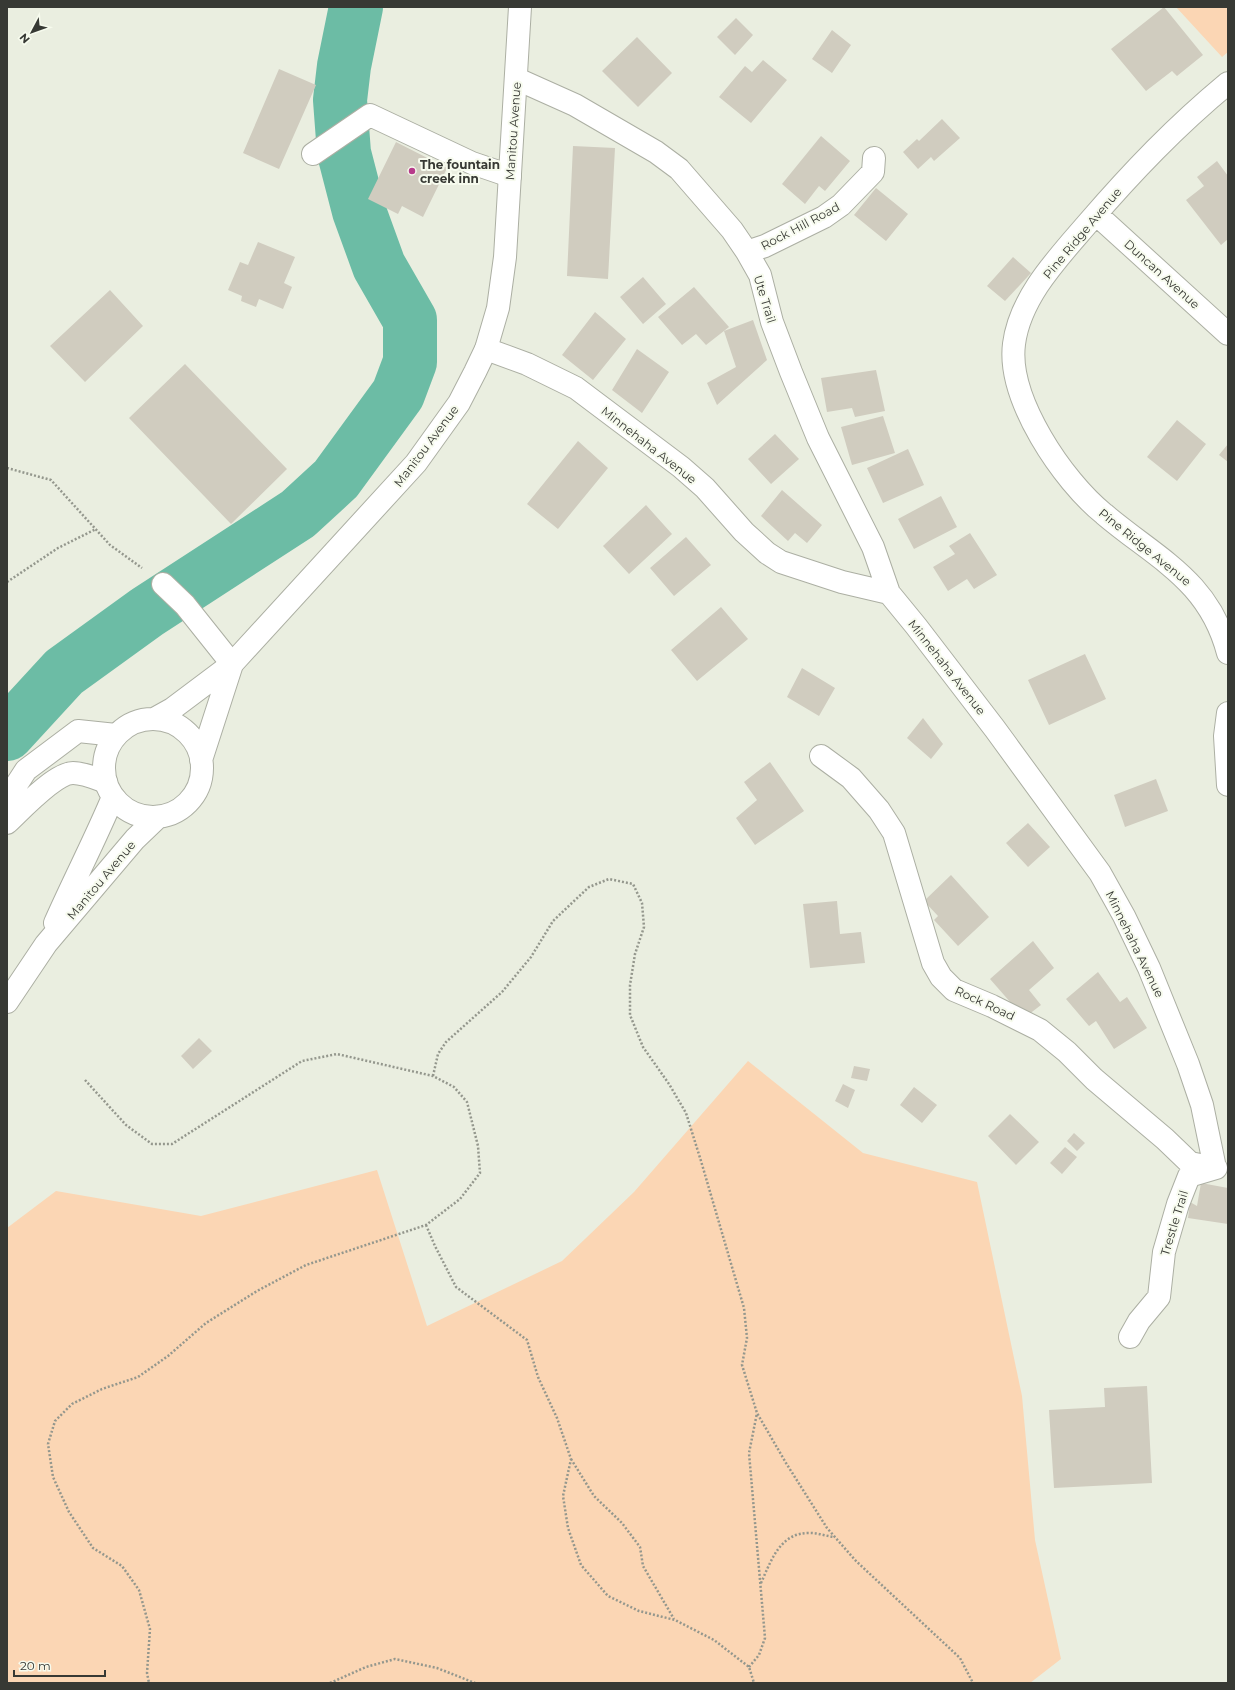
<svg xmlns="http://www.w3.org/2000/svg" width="1235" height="1690" font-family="Montserrat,sans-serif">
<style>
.green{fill:#fbd6b4}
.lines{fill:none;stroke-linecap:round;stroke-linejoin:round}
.river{stroke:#6cbca5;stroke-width:54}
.building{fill:#d0ccbf}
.minor-casing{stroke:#acafa3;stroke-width:24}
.major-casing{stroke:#acafa3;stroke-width:24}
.path{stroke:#94978d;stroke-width:2.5;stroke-dasharray:2 2;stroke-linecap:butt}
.minor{stroke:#fff;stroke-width:22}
.major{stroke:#fff;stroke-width:22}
.poi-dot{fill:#b73b8b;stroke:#f7fbee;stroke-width:1.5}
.labels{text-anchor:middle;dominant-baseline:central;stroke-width:4;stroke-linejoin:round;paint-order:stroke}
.street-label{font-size:12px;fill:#373934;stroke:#f7fbee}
.poi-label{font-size:12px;font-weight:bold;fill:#373934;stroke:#f7fbee;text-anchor:start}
</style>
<rect width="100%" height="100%" fill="#eaeee0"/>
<path class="green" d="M1176,7H1228V52L1222,57Z
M748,1061L863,1153L977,1182L1022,1396L1035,1540L1061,1659L1030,1683H7V1228L56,1191L201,1216L377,1170L427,1326L562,1261L634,1192Z"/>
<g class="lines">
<path class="river" d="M7,734L64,672L147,612L298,514L336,479L398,394L410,362V320L379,266L359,211L344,153L340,100L344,66L356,7"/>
</g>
<path class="building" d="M1164,7L1203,55L1177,76L1172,71L1146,91L1111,49Z
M736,18L753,35L735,55L717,37Z
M832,30L851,45L832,73L812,59Z
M637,37L672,73L638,107L602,71Z
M763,60L787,80L751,123L719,97L745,66L752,72Z
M279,69L316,85L279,169L243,153Z
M942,119L960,138L934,161L931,157L918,169L903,152L917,139L919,141Z
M821,136L850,161L825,191L819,186L805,204L782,184Z
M396,142L447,168L423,217L402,206L398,214L368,199Z
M573,146L615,148L608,279L567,276Z
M1217,161L1228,176V239L1221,245L1186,200L1204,186L1197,177Z
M876,188L908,214L886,241L854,215Z
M258,242L295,257L284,283L292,287L283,309L259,299L256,307L241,301L242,296L228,290L240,262L248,265Z
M1013,257L1031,273L1005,301L987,286Z
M643,277L666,304L643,324L620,297Z
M694,287L729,327L706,345L696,334L682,345L658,317Z
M110,290L143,326L85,382L50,346Z
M595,312L626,339L593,380L562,355Z
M753,320L767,360L717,405L707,383L736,367L724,331Z
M637,349L669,372L642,413L612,390Z
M185,364L287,469L231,524L129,418Z
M876,370L885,411L855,417L852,408L827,412L821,378Z
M883,416L895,453L852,465L841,427Z
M1177,420L1206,444L1177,481L1147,457Z
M775,434L799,459L771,484L748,459Z
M578,441L608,468L558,529L527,504Z
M1228,444V462L1219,455Z
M908,449L924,485L883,503L867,468Z
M782,490L822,525L807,543L795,533L788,541L761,516Z
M941,496L957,527L914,549L898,519Z
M646,505L672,534L629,574L603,546Z
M970,533L997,575L974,589L967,579L948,591L933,567L955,554L949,546Z
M686,537L711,565L674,596L650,568Z
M721,607L748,639L697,681L671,650Z
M1085,654L1106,699L1049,725L1028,680Z
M802,668L835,688L819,716L787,697Z
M923,718L943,744L931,759L907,738Z
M770,762L804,811L755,845L736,818L757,800L744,782Z
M1156,779L1168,811L1125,827L1114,795Z
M1028,823L1050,847L1028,867L1006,843Z
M951,875L989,917L958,946L934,920L938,916L924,901Z
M837,901L840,934L861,932L865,963L810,968L803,904Z
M1033,941L1054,968L1029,990L1041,1005L1024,1018L990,979Z
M1098,972L1120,1002L1127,997L1147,1028L1114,1049L1096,1021L1089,1026L1066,999Z
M199,1038L212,1051L193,1069L181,1056Z
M854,1066L870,1069L867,1081L851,1078Z
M843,1084L855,1090L848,1108L835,1101Z
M914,1087L937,1105L922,1123L900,1105Z
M1010,1114L1039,1142L1016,1165L988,1136Z
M1074,1133L1085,1143L1077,1151L1067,1141Z
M1065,1147L1077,1157L1062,1174L1050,1163Z
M1201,1183L1228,1188V1224L1188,1218L1190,1202L1197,1206Z
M1147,1386L1152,1483L1054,1488L1049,1410L1105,1407L1104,1388Z"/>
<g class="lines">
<g class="minor-casing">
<path id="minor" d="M517,79L575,105L656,152L679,169L732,230L747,252L760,275L772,322L791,372L818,438L873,547L889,593
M1228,83C1175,127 1133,171 1088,223C1058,258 1020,297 1014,344C1007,399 1063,481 1104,514C1157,559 1209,580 1228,653
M313,154L370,115L472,163L510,176
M1096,214L1228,334
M747,252L765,246L824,217L841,205L873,172L874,158
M486,349L527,364L576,388L681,467L705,488L744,532L767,553L781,562L842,582L889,593L916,626L995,729L1100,873L1124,916L1149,968L1188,1064L1202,1105L1215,1168
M163,584L185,605L232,664
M1228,713L1225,736L1228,785
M821,756L851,778L879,810L894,833L933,963L941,977L954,990L992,1006L1040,1030L1067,1052L1094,1079L1165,1139L1190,1163L1215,1168
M7,806L13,790L26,770L78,731L116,735
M7,823C20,811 55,773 73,773C84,773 95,778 106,782
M1130,1337L1139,1321L1159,1297L1164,1252L1178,1204L1189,1176L1216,1168"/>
</g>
<g class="major-casing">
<path id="major" d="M154,719L172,709L232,664L416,463L459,403L475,372L486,349L498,308L505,257L520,7
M104 768a49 49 0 1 1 98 0a49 49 0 1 1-98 0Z
M201,760L232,664
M55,923C74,880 95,840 113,797
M7,1002L46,944L135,839L158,817"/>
</g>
<path class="path" d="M7,468L51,480L110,545L142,568
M7,582L58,548L96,529
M433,1076L438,1054L446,1042L502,992L531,957L553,921L574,901L589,887L609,879L633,884L642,903L644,927L635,954L630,985V1015L643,1047L669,1084L686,1113L701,1161L744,1308L747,1338L742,1365L757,1413L786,1463L827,1528L856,1561L960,1658L973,1683
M85,1080L126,1125L152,1144H172L302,1061L337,1054L433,1076L454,1087L467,1102L478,1146L480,1173L460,1199L426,1225L306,1265L257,1291L206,1323L168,1356L138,1377L102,1389L72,1404L55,1421L48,1444L53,1477L69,1512L93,1548L122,1566L139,1590L150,1629L147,1673L149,1683
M426,1225L435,1246L456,1287L527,1340L538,1377L557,1418L571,1459L563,1496L568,1528L581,1565L608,1596L639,1611L675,1620L714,1640L749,1667L754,1683
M571,1459L594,1496L622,1523L640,1547L643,1566L674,1619
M761,1583C771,1561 780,1532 810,1533C818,1533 826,1536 834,1537
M749,1667L759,1655L765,1638L749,1453L757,1413
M330,1683L366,1667L395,1659L437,1668L475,1683"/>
<use href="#minor" class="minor"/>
<use href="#major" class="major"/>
</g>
<circle class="poi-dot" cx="412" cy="171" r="4"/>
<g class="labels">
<g class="street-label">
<text transform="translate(513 131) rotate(-86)">Manitou Avenue</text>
<text transform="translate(800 226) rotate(-28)">Rock Hill Road</text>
<text transform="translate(1082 233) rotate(-50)">Pine Ridge Avenue</text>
<text transform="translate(1162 274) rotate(42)">Duncan Avenue</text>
<text transform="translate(765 299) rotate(73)">Ute Trail</text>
<text transform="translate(649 445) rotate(38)">Minnehaha Avenue</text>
<text transform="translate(426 446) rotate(-53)">Manitou Avenue</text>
<text transform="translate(1145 547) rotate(39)">Pine Ridge Avenue</text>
<text transform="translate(947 667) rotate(52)">Minnehaha Avenue</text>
<text transform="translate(101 880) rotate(-50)">Manitou Avenue</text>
<text transform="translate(1135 944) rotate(64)">Minnehaha Avenue</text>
<text transform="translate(985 1003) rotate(25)">Rock Road</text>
<text transform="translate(1174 1223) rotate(-73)">Trestle Trail</text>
</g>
<g class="poi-label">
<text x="420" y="164">The fountain<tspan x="420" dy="14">creek inn</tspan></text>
</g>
</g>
<rect width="1235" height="1690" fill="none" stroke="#373934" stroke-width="16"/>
<g transform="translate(32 32) rotate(229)" stroke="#f7fbee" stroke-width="3" paint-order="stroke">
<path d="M0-3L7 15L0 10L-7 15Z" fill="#373934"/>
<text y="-6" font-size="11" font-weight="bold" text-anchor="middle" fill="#373934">N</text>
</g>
<path d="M14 1670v6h91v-6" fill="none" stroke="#373934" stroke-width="2"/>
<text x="20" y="1670" font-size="12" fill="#373934" stroke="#f7fbee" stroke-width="3" paint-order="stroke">20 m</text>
</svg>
